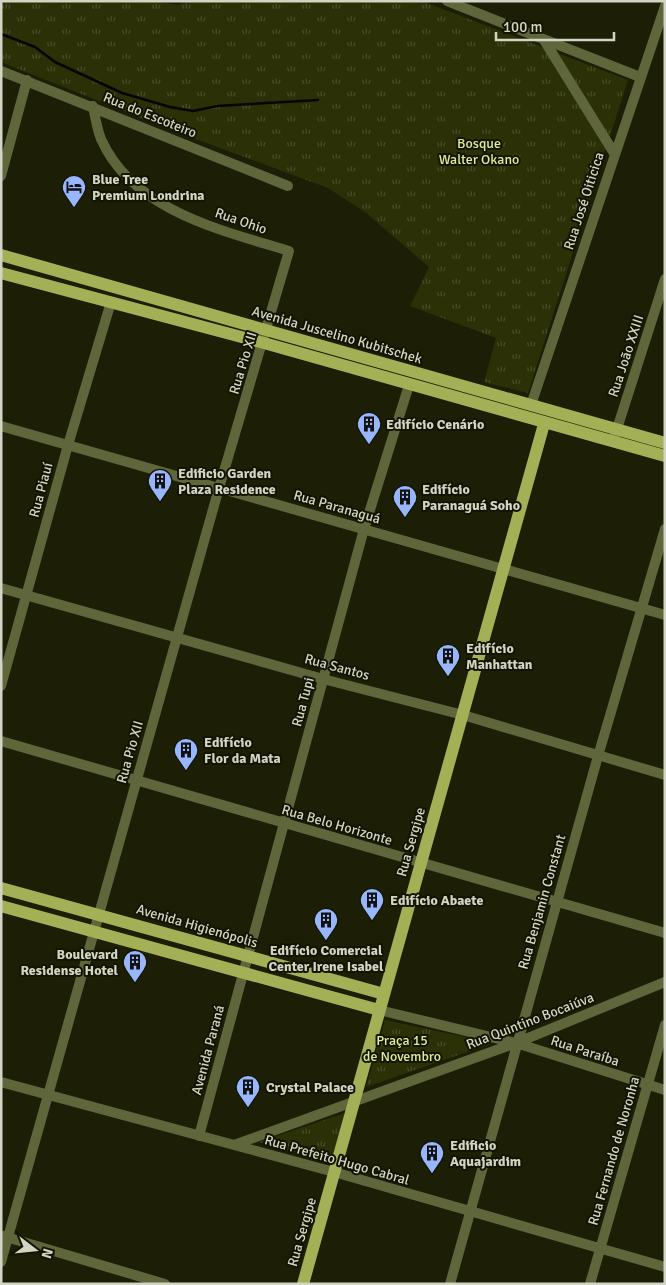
<svg xmlns="http://www.w3.org/2000/svg" width="666" height="1285" font-family="Signika,sans-serif">
<style>
.grass{fill:url(#grass-tufts)}
.lines{fill:none;stroke-linecap:round;stroke-linejoin:round}
.stream{stroke:#060700;stroke-width:2.5}
.minor{stroke:#5f663c;stroke-width:10}
.major{stroke:#a4b056;stroke-width:12}
.labels{text-anchor:middle;dominant-baseline:central;stroke-width:4;stroke-linejoin:round;paint-order:stroke}
.street-label{font-size:14px;fill:#d2d5c5;stroke:#131500}
.park-label{font-size:14px;fill:#deeb98;stroke:#131500}
.poi-label{font-size:14px;font-weight:bold;fill:#d2d5c5;stroke:#131500;text-anchor:start}
</style>
<defs>
<pattern id="grass-tufts" width="24" height="20" patternUnits="userSpaceOnUse" patternTransform="scale(1.25)"><rect width="24" height="20" fill="#2b3007"/><path d="M3 7l-1-3M5 7V3M7 7l1-3M15 17l-1-3M17 17v-4M19 17l1-3" fill="none" stroke="#494d2a"/></pattern>
</defs>
<rect width="100%" height="100%" fill="#1c1f06"/>
<path class="grass" d="M1,1H156L177,5L187,1H422L628,80L528,393L484,382L496,338L410,306L429,267L365,212L328,188L174,131L1,62Z
M385,1020L493,1043L366,1087Z
M345,1113L331,1162L259,1142Z"/>
<g class="lines">
<path class="stream" d="M1,34L35,47L55,62L122,93L170,107L193,111L217,106L318,100"/>
<path class="minor" d="M447,1L640,77
M544,40L614,153
M1,71L288,186
M1,176L27,80
M531,405L665,6
M1,426L665,615
M615,435L665,279
M1,588L323,679L463,715L665,775
M1,686L68,445L111,302
M1,741L665,933
M379,1010L516,1043L665,1090
M1,1082L334,1172L665,1267
M199,1136L364,529L409,385
M234,1145L516,1043L665,982
M3,1236L165,1284
M1,1262L219,488L289,251C221,230 133,211 101,139C97,129 95,117 93,106
M450,1284L598,756L665,529
M590,1284L665,1025"/>
<path class="major" d="M1,255L665,443
M1,273L264,343L665,456
M1,888L384,994
M1,906L379,1010
M303,1284L544,424"/>
</g>
<defs>
<g id="hotel-pin" transform="scale(1.25)"><path d="M0 17L-7.5 6A9.5 9.5 0 1 1 7.5 6Z" fill="#97b6fd" stroke="#131500"/><path d="M-6-4.5h1.5V1H6V5H4.5V3h-9V5H-6ZM-4 0a1.8 1.8 0 1 1 3.6 0ZM.5 0V-2.5h3Q6-2.5 6 0Z" fill="#111"/></g>
<g id="building-pin" transform="scale(1.25)"><path d="M0 17L-7.5 6A9.5 9.5 0 1 1 7.5 6Z" fill="#97b6fd" stroke="#131500"/><path d="M-4-6H4V6H1V3H-1V6H-4ZM-2.5-4.3h1.7v1.8h-1.7ZM.8-4.3h1.7v1.8H.8ZM-2.5-1h1.7V.8h-1.7ZM.8-1h1.7V.8H.8Z" fill="#111"/></g>
</defs>
<g fill-rule="evenodd">
<use href="#hotel-pin" x="74" y="187"/>
<use href="#building-pin" x="369" y="424"/>
<use href="#building-pin" x="160" y="481"/>
<use href="#building-pin" x="405" y="497"/>
<use href="#building-pin" x="448" y="656"/>
<use href="#building-pin" x="186" y="750"/>
<use href="#building-pin" x="372" y="900"/>
<use href="#building-pin" x="326" y="920"/>
<use href="#building-pin" x="135" y="962"/>
<use href="#building-pin" x="248" y="1087"/>
<use href="#building-pin" x="432" y="1153"/>
</g>
<g class="labels">
<g class="street-label">
<text transform="translate(150 115) rotate(22)">Rua do Escoteiro</text>
<text transform="translate(584 201) rotate(-72)">Rua José Oiticica</text>
<text transform="translate(241 221) rotate(19)">Rua Ohio</text>
<text transform="translate(337 335) rotate(16)">Avenida Juscelino Kubitschek</text>
<text transform="translate(626 356) rotate(-72)">Rua João XXIII</text>
<text transform="translate(243 363) rotate(-73)">Rua Pio XII</text>
<text transform="translate(41 490) rotate(-75)">Rua Piauí</text>
<text transform="translate(337 507) rotate(16)">Rua Paranaguá</text>
<text transform="translate(337 667) rotate(15)">Rua Santos</text>
<text transform="translate(303 702) rotate(-75)">Rua Tupi</text>
<text transform="translate(130 752) rotate(-74)">Rua Pio XII</text>
<text transform="translate(337 825) rotate(16)">Rua Belo Horizonte</text>
<text transform="translate(411 842) rotate(-74)">Rua Sergipe</text>
<text transform="translate(542 902) rotate(-74)">Rua Benjamin Constant</text>
<text transform="translate(197 926) rotate(16)">Avenida Higienópolis</text>
<text transform="translate(530 1021) rotate(-21)">Rua Quintino Bocaiúva</text>
<text transform="translate(208 1050) rotate(-75)">Avenida Paraná</text>
<text transform="translate(585 1051) rotate(18)">Rua Paraíba</text>
<text transform="translate(614 1151) rotate(-74)">Rua Fernando de Noronha</text>
<text transform="translate(337 1160) rotate(16)">Rua Prefeito Hugo Cabral</text>
<text transform="translate(302 1232) rotate(-74)">Rua Sergipe</text>
</g>
<g class="park-label">
<text x="479" y="143">Bosque<tspan x="479" dy="16">Walter Okano</tspan></text>
<text x="402" y="1040">Praça 15<tspan x="402" dy="16">de Novembro</tspan></text>
</g>
<g class="poi-label">
<text x="92" y="179">Blue Tree<tspan x="92" dy="16">Premium Londrina</tspan></text>
<text x="386" y="424">Edifício Cenário</text>
<text x="178" y="473">Edificio Garden<tspan x="178" dy="16">Plaza Residence</tspan></text>
<text x="422" y="489">Edifício<tspan x="422" dy="16">Paranaguá Soho</tspan></text>
<text x="466" y="648">Edifício<tspan x="466" dy="16">Manhattan</tspan></text>
<text x="204" y="742">Edifício<tspan x="204" dy="16">Flor da Mata</tspan></text>
<text x="390" y="900">Edifício Abaete</text>
<text x="326" y="950" text-anchor="middle">Edifício Comercial<tspan x="326" dy="16">Center Irene Isabel</tspan></text>
<text x="118" y="954" text-anchor="end">Boulevard<tspan x="118" dy="16">Residense Hotel</tspan></text>
<text x="266" y="1087">Crystal Palace</text>
<text x="450" y="1145">Edificio<tspan x="450" dy="16">Aquajardim</tspan></text>
</g>
</g>
<rect width="666" height="1285" fill="none" stroke="#d2d5c5" stroke-width="5"/>
<g transform="translate(35 1250) rotate(106)" stroke="#131500" stroke-width="4" paint-order="stroke">
<path d="M0-4L9 19L0 12L-9 19Z" fill="#d2d5c5"/>
<text y="-8" font-size="14" font-weight="bold" text-anchor="middle" fill="#d2d5c5">N</text>
</g>
<path d="M496 32v8h118v-8" fill="none" stroke="#d2d5c5" stroke-width="2.5"/>
<text x="503" y="32" font-size="15" fill="#d2d5c5" stroke="#131500" stroke-width="4" paint-order="stroke">100 m</text>
</svg>
